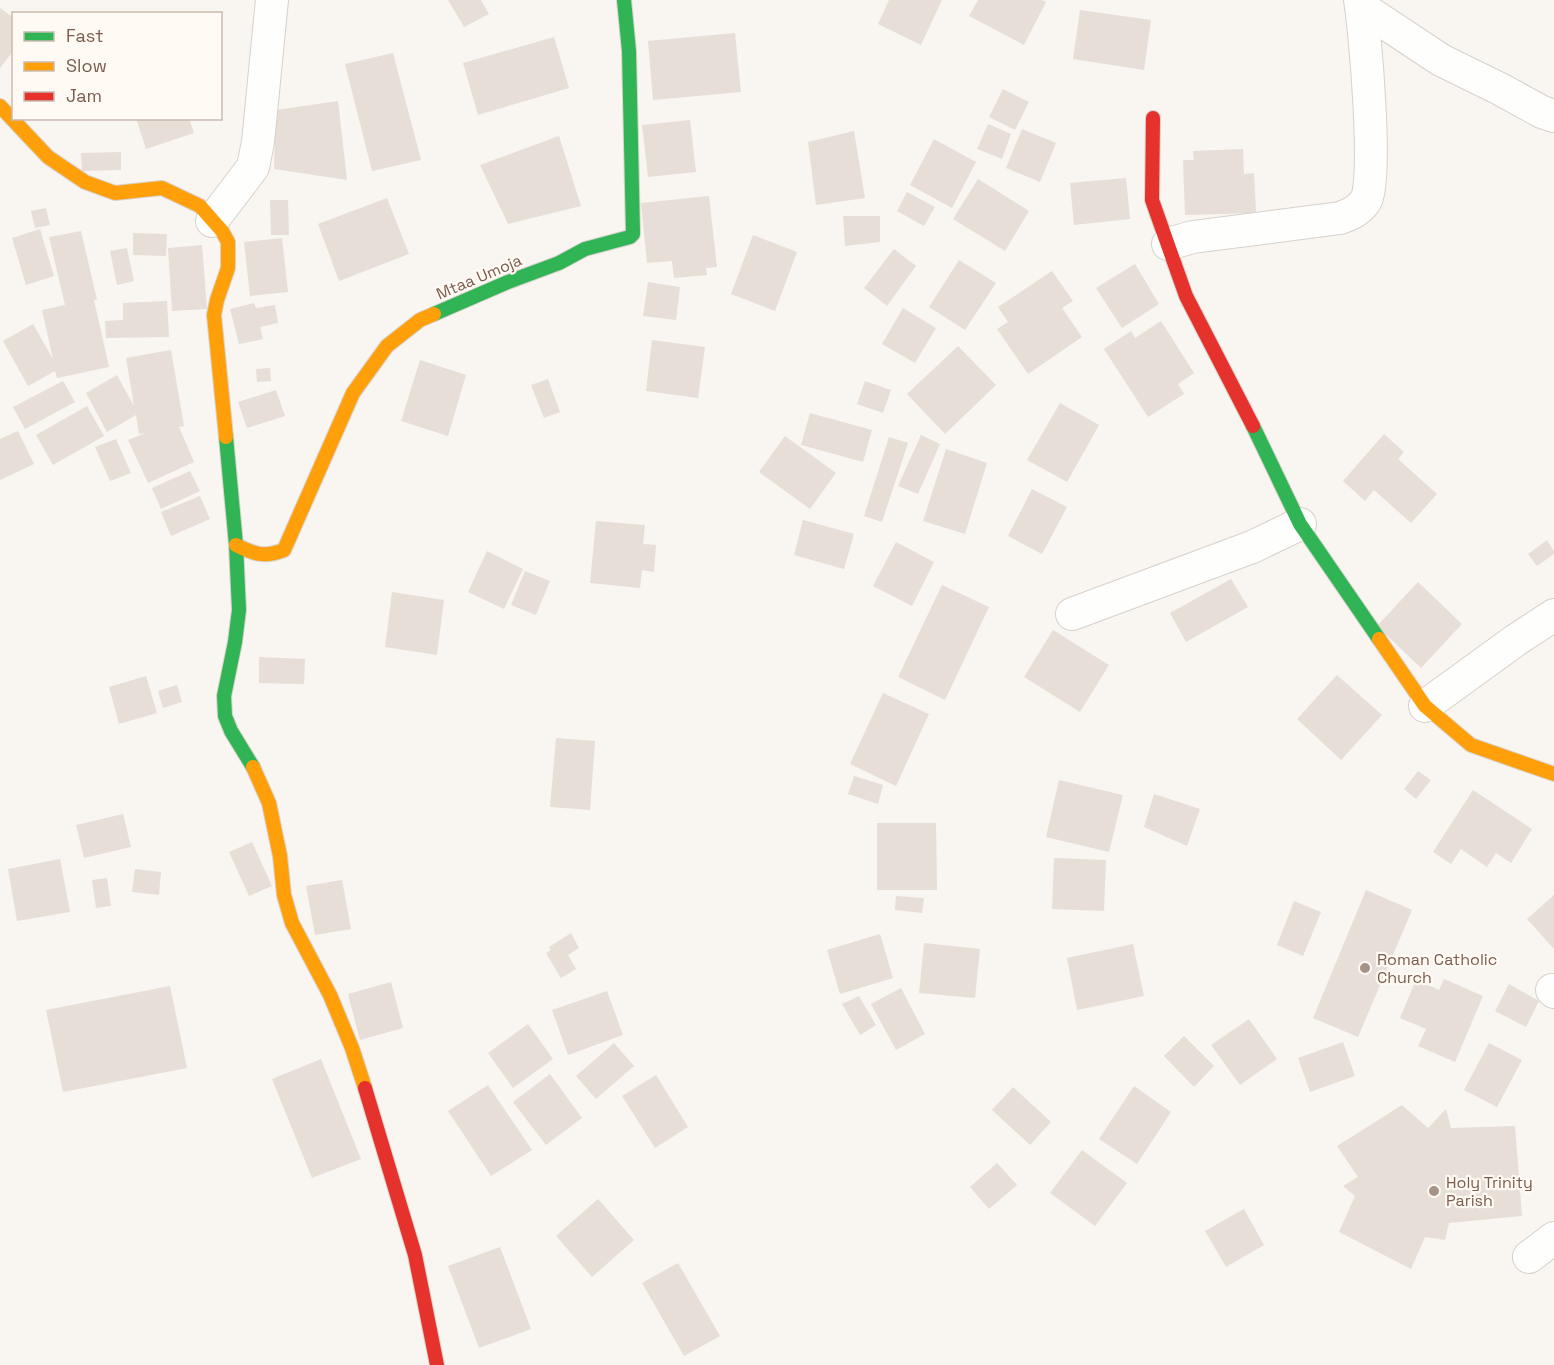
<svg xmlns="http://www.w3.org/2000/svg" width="1554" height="1365" font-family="'Space Grotesk',sans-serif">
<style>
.building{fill:#e6ded7}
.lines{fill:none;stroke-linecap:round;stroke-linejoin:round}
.street-casing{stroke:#d7d1cb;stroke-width:34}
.fast-casing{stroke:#d9d2cb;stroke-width:16}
.slow-casing{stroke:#d9d2cb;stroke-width:16}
.jam-casing{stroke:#d9d2cb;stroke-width:16}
.street{stroke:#fefefd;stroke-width:32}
.fast{stroke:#30b455;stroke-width:14}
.slow{stroke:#ff9f0a;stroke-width:14}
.jam{stroke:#e5322d;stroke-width:14}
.poi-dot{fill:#a69286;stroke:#fffaf3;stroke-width:2}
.labels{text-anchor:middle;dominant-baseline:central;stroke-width:4.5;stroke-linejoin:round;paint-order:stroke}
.street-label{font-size:16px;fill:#7a5c4d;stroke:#fffaf3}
.poi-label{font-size:16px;fill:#7a5c4d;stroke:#fffaf3;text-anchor:start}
</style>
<rect width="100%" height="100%" fill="#f9f5f0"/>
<path class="building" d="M448,0H481L489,14L464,27Z
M889,0H942L921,45L878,24Z
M978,0H1042L1046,2L1024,45L969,16Z
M0,8L14,18V50L0,68Z
M1080,10L1151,20L1144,70L1073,59Z
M735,33L741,92L653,100L648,41Z
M554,37L569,88L478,115L463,63Z
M393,53L421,160L372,171L345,64Z
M1003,89L1029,102L1015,130L989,117Z
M338,101L347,180L274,169L276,110Z
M136,118H189L194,133L146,149Z
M690,120L696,172L648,177L642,125Z
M988,124L1011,134L1002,159L977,149Z
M1022,129L1056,143L1040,182L1006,168Z
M854,131L865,198L816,205L808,142Z
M559,136L581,206L508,224L480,165Z
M934,139L976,162L952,208L910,185Z
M1243,149L1244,174L1254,173L1256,213L1185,215L1183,160H1194L1193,151Z
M121,152V170L82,171L81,153Z
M1126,178L1130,219L1074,225L1070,183Z
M978,179L1029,211L1005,251L953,219Z
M907,192L935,207L924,226L897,211Z
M709,196L717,267L706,268L707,275L674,278L672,261L647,263L641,203Z
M387,198L409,254L339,281L318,224Z
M270,200H288L289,235H271Z
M46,208L50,225L35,228L31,211Z
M843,216H880V242L845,246Z
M40,229L54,276L26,285L12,238Z
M81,231L97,300H94L109,367L57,378L55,371L28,386L3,341L33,324L53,359L42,310L65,305L49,237Z
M133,233L167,234L166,256L133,255Z
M753,235L797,252L775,311L731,294Z
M282,238L288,292L250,296L244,242Z
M202,245L207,309L172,311L168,248Z
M127,248L134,281L117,285L110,251Z
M894,249L916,266L887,306L864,288Z
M959,260L996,283L965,330L929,307Z
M1135,264L1159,304L1122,328L1096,288Z
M1052,271L1073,301L1062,308L1082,337L1028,374L997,329L1008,322L998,307Z
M648,282L680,287L676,320L643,316Z
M167,301L169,337L106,338L105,321L123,320V303Z
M254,303L256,308L275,305L278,323L260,327L263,339L239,344L230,309Z
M903,308L936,328L915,363L882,344Z
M1161,321L1194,373L1178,384L1184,394L1148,417L1104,349L1131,331L1135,338Z
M652,340L705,347L698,398L646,391Z
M958,346L996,385L945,434L907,394Z
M171,350L184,426L179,427L194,462L148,483L128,440L146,433L139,434L136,415L107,432L86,393L117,375L134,406L126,358Z
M420,360L466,375L448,436L401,421Z
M270,368L271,381L257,382L256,369Z
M548,379L560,412L544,418L531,385Z
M63,381L75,402L25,429L13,407Z
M865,381L891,390L883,413L857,404Z
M276,390L285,416L247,428L238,402Z
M1060,403L1099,425L1067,482L1027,460Z
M87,406L104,436L53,465L36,435Z
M810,413L872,430L863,462L801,445Z
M18,431L34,464L0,480V439Z
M1384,434L1404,452L1398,459L1437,494L1411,523L1374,490L1365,501L1343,481Z
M921,435L940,444L918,494L898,486Z
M785,436L836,473L810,509L759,472Z
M889,437L908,443L882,522L864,516Z
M116,439L131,473L110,481L95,447Z
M946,449L987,463L965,534L923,521Z
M190,471L200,491L161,509L152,488Z
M1032,489L1067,507L1042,554L1008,536Z
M200,496L210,519L171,536L161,512Z
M803,520L854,534L844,569L794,555Z
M596,521L645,525L643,544L656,545L654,572L642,570L640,588L590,583Z
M1547,540L1554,551V554L1537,566L1528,554Z
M896,542L934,562L912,606L873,586Z
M487,551L523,569L504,609L468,592Z
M525,571L550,581L536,615L511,605Z
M1231,579L1248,607L1186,642L1170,613Z
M1418,582L1462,624L1421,668L1377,626Z
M942,585L989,607L945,700L898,677Z
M392,592L444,600L437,655L385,647Z
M1053,630L1109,665L1080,712L1024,677Z
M259,657L305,659L304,684L259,683Z
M1337,675L1382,715L1341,760L1297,719Z
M146,676L157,713L119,724L109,687Z
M177,685L182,702L163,708L158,691Z
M883,693L929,714L896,786L850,764Z
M556,738L595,741L590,810L550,807Z
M1418,771L1431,780L1416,799L1404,789Z
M854,776L883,785L878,804L848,794Z
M1059,780L1123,795L1109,852L1046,837Z
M1473,790L1532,829L1511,863L1496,853L1487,867L1461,849L1451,864L1433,852Z
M1154,794L1200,809L1187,846L1144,827Z
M123,814L131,847L84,858L76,825Z
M877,823H936L937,890H877Z
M252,842L272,886L249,896L229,852Z
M1054,858L1106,860L1104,911L1052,909Z
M60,859L70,912L17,921L8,869Z
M135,869L161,872L159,895L132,892Z
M107,878L111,906L96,908L92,880Z
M342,880L351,929L315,935L306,886Z
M1366,890L1412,910L1358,1037L1313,1018Z
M1554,895V949L1527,919Z
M896,896L924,898L922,913L895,910Z
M1294,901L1321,912L1303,956L1277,945Z
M571,933L579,948L568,955L576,969L561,978L546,953L551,950L549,947Z
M880,934L893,978L840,994L827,950Z
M924,943L980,949L975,998L919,993Z
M1133,944L1144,996L1077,1010L1067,958Z
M1444,979L1483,996L1455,1062L1418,1046L1426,1029L1400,1018L1416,980L1439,990Z
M391,982L403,1028L360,1040L348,994Z
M1509,984L1539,1001L1526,1027L1495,1011Z
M170,986L187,1068L63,1092L46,1010Z
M901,988L925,1034L896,1050L871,1004Z
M607,991L623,1035L568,1055L552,1010Z
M859,996L876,1025L860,1035L842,1004Z
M1249,1019L1277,1059L1240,1085L1211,1045Z
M528,1024L553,1059L513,1088L488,1053Z
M1184,1036L1214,1066L1194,1087L1164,1056Z
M1343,1042L1355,1076L1310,1092L1298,1058Z
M614,1043L634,1066L596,1099L576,1076Z
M1489,1043L1522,1060L1497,1107L1464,1090Z
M321,1059L361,1159L312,1178L272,1079Z
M550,1074L582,1118L546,1145L513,1102Z
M656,1075L688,1127L655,1148L622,1096Z
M488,1085L532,1150L491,1176L448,1111Z
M1134,1086L1171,1112L1137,1164L1099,1139Z
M1013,1087L1051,1122L1030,1145L992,1110Z
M1402,1105L1428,1128L1446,1109L1451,1128L1515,1126L1522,1216L1449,1223L1445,1240L1425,1237L1411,1269L1339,1232L1355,1196L1343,1186L1358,1177L1337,1146Z
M1082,1150L1127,1183L1095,1226L1050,1193Z
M997,1163L1017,1185L989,1209L970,1187Z
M598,1199L634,1240L592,1277L556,1236Z
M1244,1209L1264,1245L1226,1267L1205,1231Z
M500,1247L531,1329L479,1348L448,1266Z
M678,1263L720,1336L684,1356L642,1283Z"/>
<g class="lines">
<g class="street-casing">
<path id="street" d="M1361,7L1441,60L1500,89L1542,112L1554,116
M212,221L253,167L258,142L272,0
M1168,244L1193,237L1340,218C1351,214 1360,210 1366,200C1378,181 1365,29 1360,0
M1072,614L1252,547L1300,524
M1425,706L1516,640L1554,615
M1552,990L1554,992
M1529,1257L1554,1238"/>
</g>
<g class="fast-casing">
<path id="fast" d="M434,314L508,282L559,263L585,249L630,237L633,234L629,51L624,0
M1253,426L1300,524L1379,639
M226,437L236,545L239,610L235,642L224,696L225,716L231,731L253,767"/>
</g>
<g class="slow-casing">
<path id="slow" d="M0,106L48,157L85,182L115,193L162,188L200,206L222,231L228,242V268L217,300L214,315L226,437
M236,545C254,554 264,558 284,550L353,393L387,346L420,320L434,314
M1379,639L1425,706L1471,745L1554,774
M253,767L269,803L280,856L284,895L292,923L330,995L352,1048L365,1088"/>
</g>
<g class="jam-casing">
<path id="jam" d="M1153,118L1152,200L1186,296L1253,426
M365,1088L415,1255L437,1365"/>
</g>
<use href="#street" class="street"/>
<use href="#fast" class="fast"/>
<use href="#slow" class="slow"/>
<use href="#jam" class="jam"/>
</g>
<g class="poi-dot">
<circle cx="1365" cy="968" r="6"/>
<circle cx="1434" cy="1191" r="6"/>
</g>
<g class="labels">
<g class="street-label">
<text transform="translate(479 277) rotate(-23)">Mtaa Umoja</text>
</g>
<g class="poi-label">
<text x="1377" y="959">Roman Catholic<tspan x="1377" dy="18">Church</tspan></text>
<text x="1446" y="1182">Holy Trinity<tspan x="1446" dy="18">Parish</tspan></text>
</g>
</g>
<rect x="12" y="12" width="210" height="108" fill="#fffaf3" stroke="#cabbb1" stroke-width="1.5"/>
<rect x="24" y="32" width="30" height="9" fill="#30b455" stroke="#cabbb1" stroke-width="1.5"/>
<text x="66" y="42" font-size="18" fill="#7a5c4d">Fast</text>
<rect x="24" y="62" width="30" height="9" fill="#ff9f0a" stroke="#cabbb1" stroke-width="1.5"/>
<text x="66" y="72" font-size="18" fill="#7a5c4d">Slow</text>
<rect x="24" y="92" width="30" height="9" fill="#e5322d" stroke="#cabbb1" stroke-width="1.5"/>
<text x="66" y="102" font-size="18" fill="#7a5c4d">Jam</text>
</svg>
